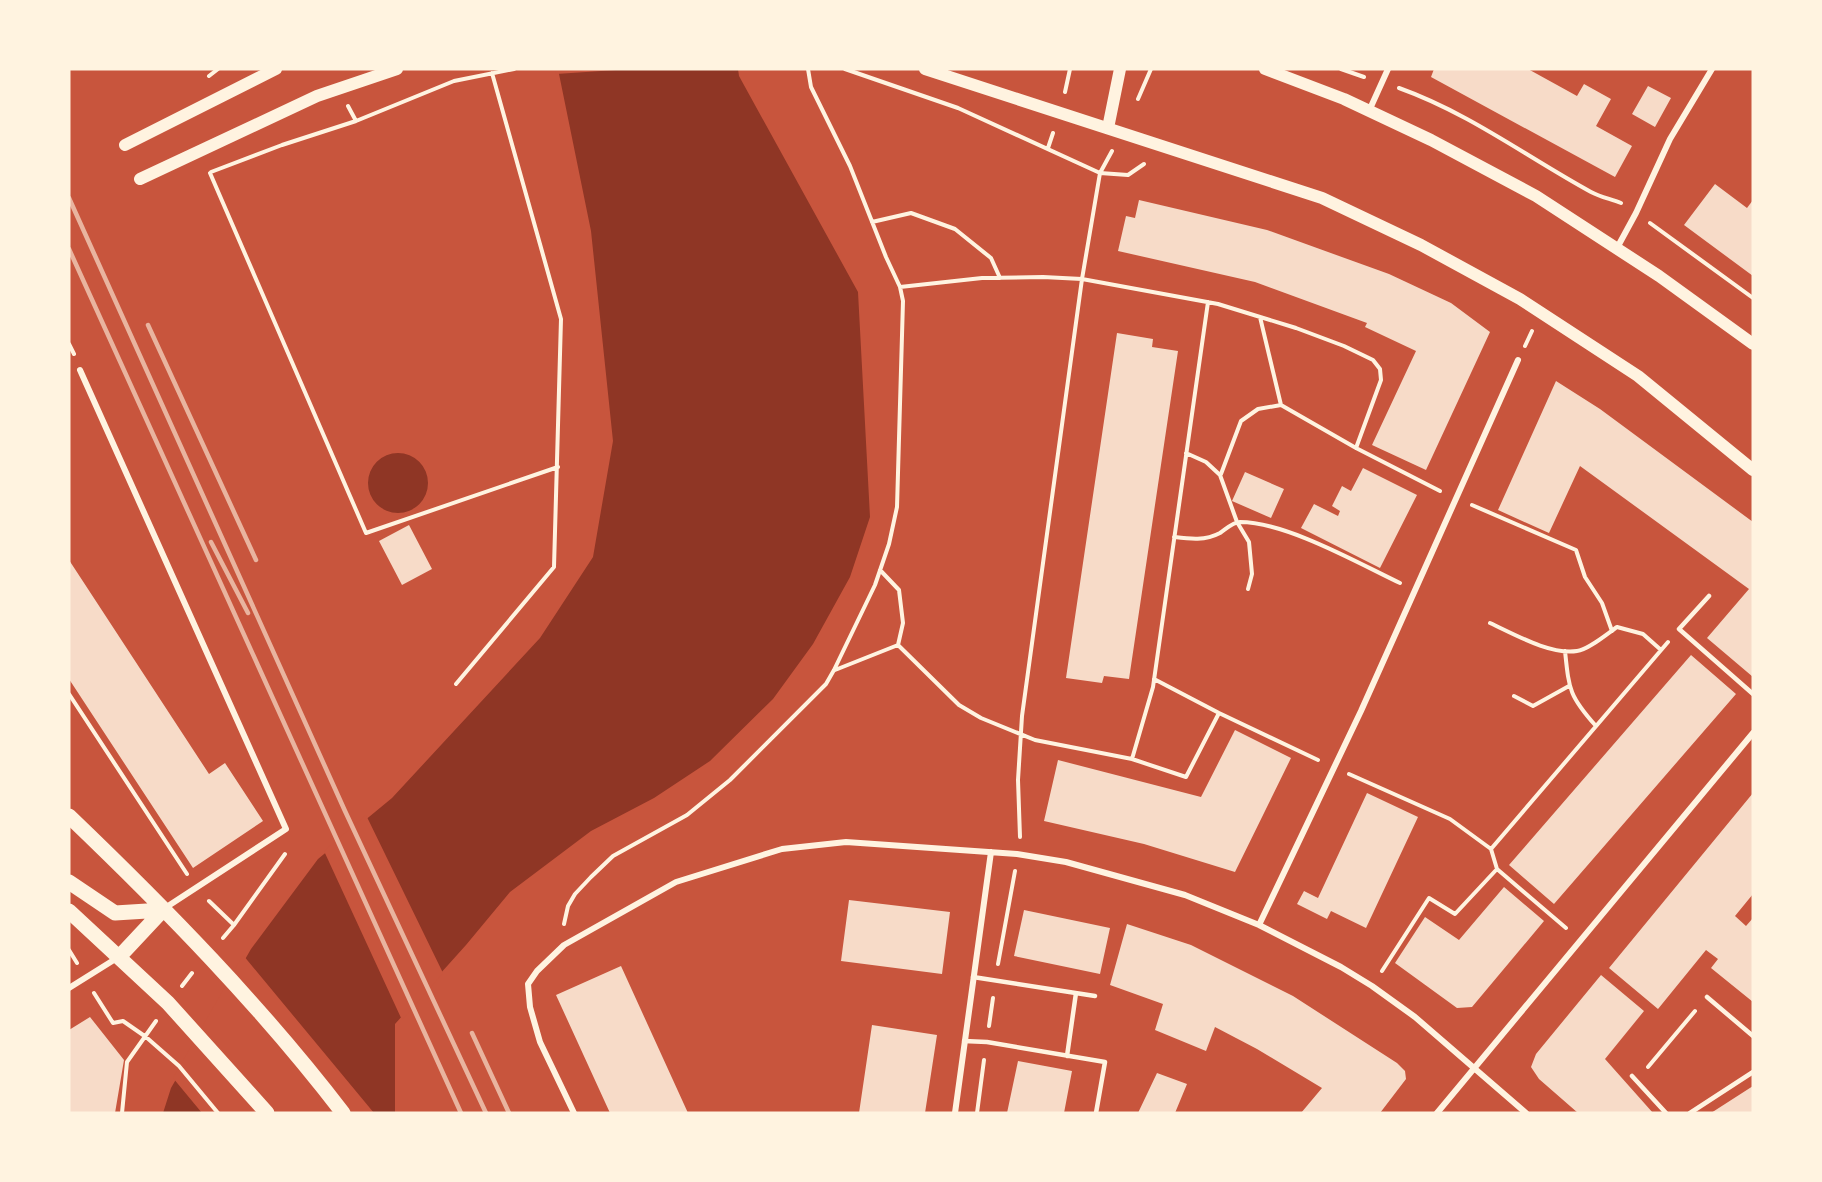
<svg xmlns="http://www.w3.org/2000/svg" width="1822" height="1182" font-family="Bitter,serif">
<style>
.water{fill:#8f3625}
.pier{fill:#c8553d}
.building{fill:#f7dbc8}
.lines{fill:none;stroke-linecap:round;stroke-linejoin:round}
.path{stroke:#fff3e0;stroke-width:4}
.service{stroke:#fff3e0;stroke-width:4.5}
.minor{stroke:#fff3e0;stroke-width:6}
.secondary{stroke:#fff3e0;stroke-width:12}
.primary{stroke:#fff3e0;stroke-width:15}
.rail{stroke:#e9b49f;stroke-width:4.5}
</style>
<rect width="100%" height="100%" fill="#c8553d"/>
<path class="water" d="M558,69H738L739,76L858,292L870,517L850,577L813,644L773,699L710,761L654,798L591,831L510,892L466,945L395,1024V1113H163L171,1088L251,949L318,859L392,798L540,638L593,557L613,441L591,231Z
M368 483a30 30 0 1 1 60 0a30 30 0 1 1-60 0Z"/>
<path class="pier" d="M555,69H631L556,74Z
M366,815L443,973L402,1020L324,851Z
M243,955L374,1113H202L173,1078Z"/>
<path class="building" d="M1434,69H1528L1577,96L1584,84L1611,99L1596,126L1632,146L1615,177L1431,77Z
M1648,86L1671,98L1655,127L1632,114Z
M1715,184L1747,208L1753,200V276L1684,225Z
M1139,200L1267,230L1389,274L1451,303L1490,332L1426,470L1372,445L1416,351L1365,327L1367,323L1255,282L1118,251L1126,216L1135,218Z
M1117,333L1153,339L1152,347L1178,351L1129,679L1104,676L1102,683L1066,678Z
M1556,381L1600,409L1753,522V677L1707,638L1749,589L1580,466L1549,533L1498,510Z
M1363,468L1417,495L1380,568L1301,528L1314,504L1338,516L1340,511L1332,506L1342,486L1351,491Z
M1245,472L1284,489L1271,518L1232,501Z
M409,525L432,569L402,585L379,541Z
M69,560L209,774L225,763L263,821L193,868L69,679Z
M1691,655L1736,694L1554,904L1509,865Z
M1235,730L1291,758L1235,872L1144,844L1044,821L1058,760L1201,797Z
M1367,793L1418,817L1366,928L1331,911L1327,919L1297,904L1304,891L1318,898Z
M1753,793V894L1735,916L1746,926L1753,918V1002L1711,968L1718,959L1706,950L1658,1009L1609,968Z
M1504,887L1544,921L1472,1007L1457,1008L1395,963L1425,917L1459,940Z
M849,900L950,912L942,974L841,961Z
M1024,910L1110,928L1100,974L1014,956Z
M1127,924L1191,945L1293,996L1397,1063L1405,1071L1406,1079L1380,1113H1301L1322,1088L1257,1049L1215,1027L1206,1051L1155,1030L1163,1004L1110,985Z
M621,966L688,1113H610L556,995Z
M1601,975L1644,1011L1605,1059L1653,1113H1578L1539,1079L1531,1067L1536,1054Z
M90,1017L124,1060L115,1113H69V1030Z
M872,1025L937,1035L925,1113H859Z
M1018,1061L1072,1071L1064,1113H1007Z
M1157,1073L1187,1084L1175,1113H1138Z
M1753,1086V1113H1711Z"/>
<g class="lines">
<path class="path" d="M845,69L958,108L1100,173L1128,175L1144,164
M1341,69L1364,77
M209,76L218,69
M1399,88C1469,113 1527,157 1591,192C1600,197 1611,199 1621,203
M1065,92L1070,69
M1138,99L1151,69
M348,106L356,121
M1048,148L1053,133
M211,172L282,145L356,121L454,81L514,69
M210,173L366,533L558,467
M872,222L911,213L955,229L991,258L1000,278
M1650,223L1753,298
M900,287L982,278L1043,277L1082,279L1218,304L1296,328L1344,346L1373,360L1380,369L1381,380L1356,448
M1260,317L1281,405L1356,448L1440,491
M69,344L74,354
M1525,346L1532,331
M1186,453L1206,462L1220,475L1237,522L1249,542L1252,574L1248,589
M1221,474L1241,421L1258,409L1281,405
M1472,505L1576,550L1585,577L1602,603L1612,631
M1174,537C1190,539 1205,541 1220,533C1226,529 1233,522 1240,522C1286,522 1358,563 1400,583
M1490,623C1514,634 1550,655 1577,651C1588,650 1607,634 1617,627L1643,634L1661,650
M898,645L959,705L981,718L1035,740L1132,759L1186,777L1219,713
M1565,651C1569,689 1569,696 1596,726
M835,670L898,645L903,623L899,590L880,570
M1154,679L1219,713L1318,760
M456,684L554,567L561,319L492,73
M69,694L187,874
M1514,696L1533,706L1569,686
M1132,759L1153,687L1208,302
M1349,774L1450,819L1491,849
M1020,837L1018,780L1022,716L1082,279L1100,173L1112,151
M1497,869L1491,849L1668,642
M209,901L234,925L223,938
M564,924L568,906L575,894L591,877L613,856L687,815L730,780L826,684L834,670L875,585L889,544L897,507L903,301L900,287L886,257L850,166L811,87L808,69
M234,925L285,854
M69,950L77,963
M998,964L1015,871
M1382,971L1429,898L1455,914L1497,869L1566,928
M182,986L192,973
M94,993L113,1023L123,1021L146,1037L179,1066L218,1113
M989,1026L993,998
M1648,1067L1695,1011
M122,1113L127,1062L156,1021
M977,1113L984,1060"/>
<path class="service" d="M1709,596L1679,629L1753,694
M973,977L1095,996
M1707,997L1753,1036
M964,1041L987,1042L1105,1062L1096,1113
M1067,1056L1076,993
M1632,1076L1666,1113
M1690,1113L1753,1072"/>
<path class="minor" d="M1369,111L1388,69
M1617,248L1636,213L1670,139L1712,69
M80,370L286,829L165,908
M1259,925L1361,711L1518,360
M69,988L117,958
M574,1113L540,1042L530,1007L528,984L537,971L564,945L676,882L782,849L846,842L1017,854L1066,862L1185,895L1259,925L1341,967L1372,986L1415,1017L1526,1113
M955,1113L991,852
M1437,1113L1753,733"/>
<path class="secondary" d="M925,69L1322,198L1421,245L1520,299L1638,376L1753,470
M1265,69L1344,99L1431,140L1536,196L1659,276L1753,344
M1108,128L1120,69
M125,145L276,69
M140,179L317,96L397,69"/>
<path class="primary" d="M69,816C166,909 261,1006 343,1113
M69,882L115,913L163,910
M69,911L168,1003L267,1113
M120,956L163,910"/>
<path class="rail" d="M69,198L345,811L486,1113
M69,249L461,1113
M148,325L256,560
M211,542L248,613
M472,1033L509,1113"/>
</g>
<rect width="1822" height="1182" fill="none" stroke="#fff3e0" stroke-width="141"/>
</svg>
